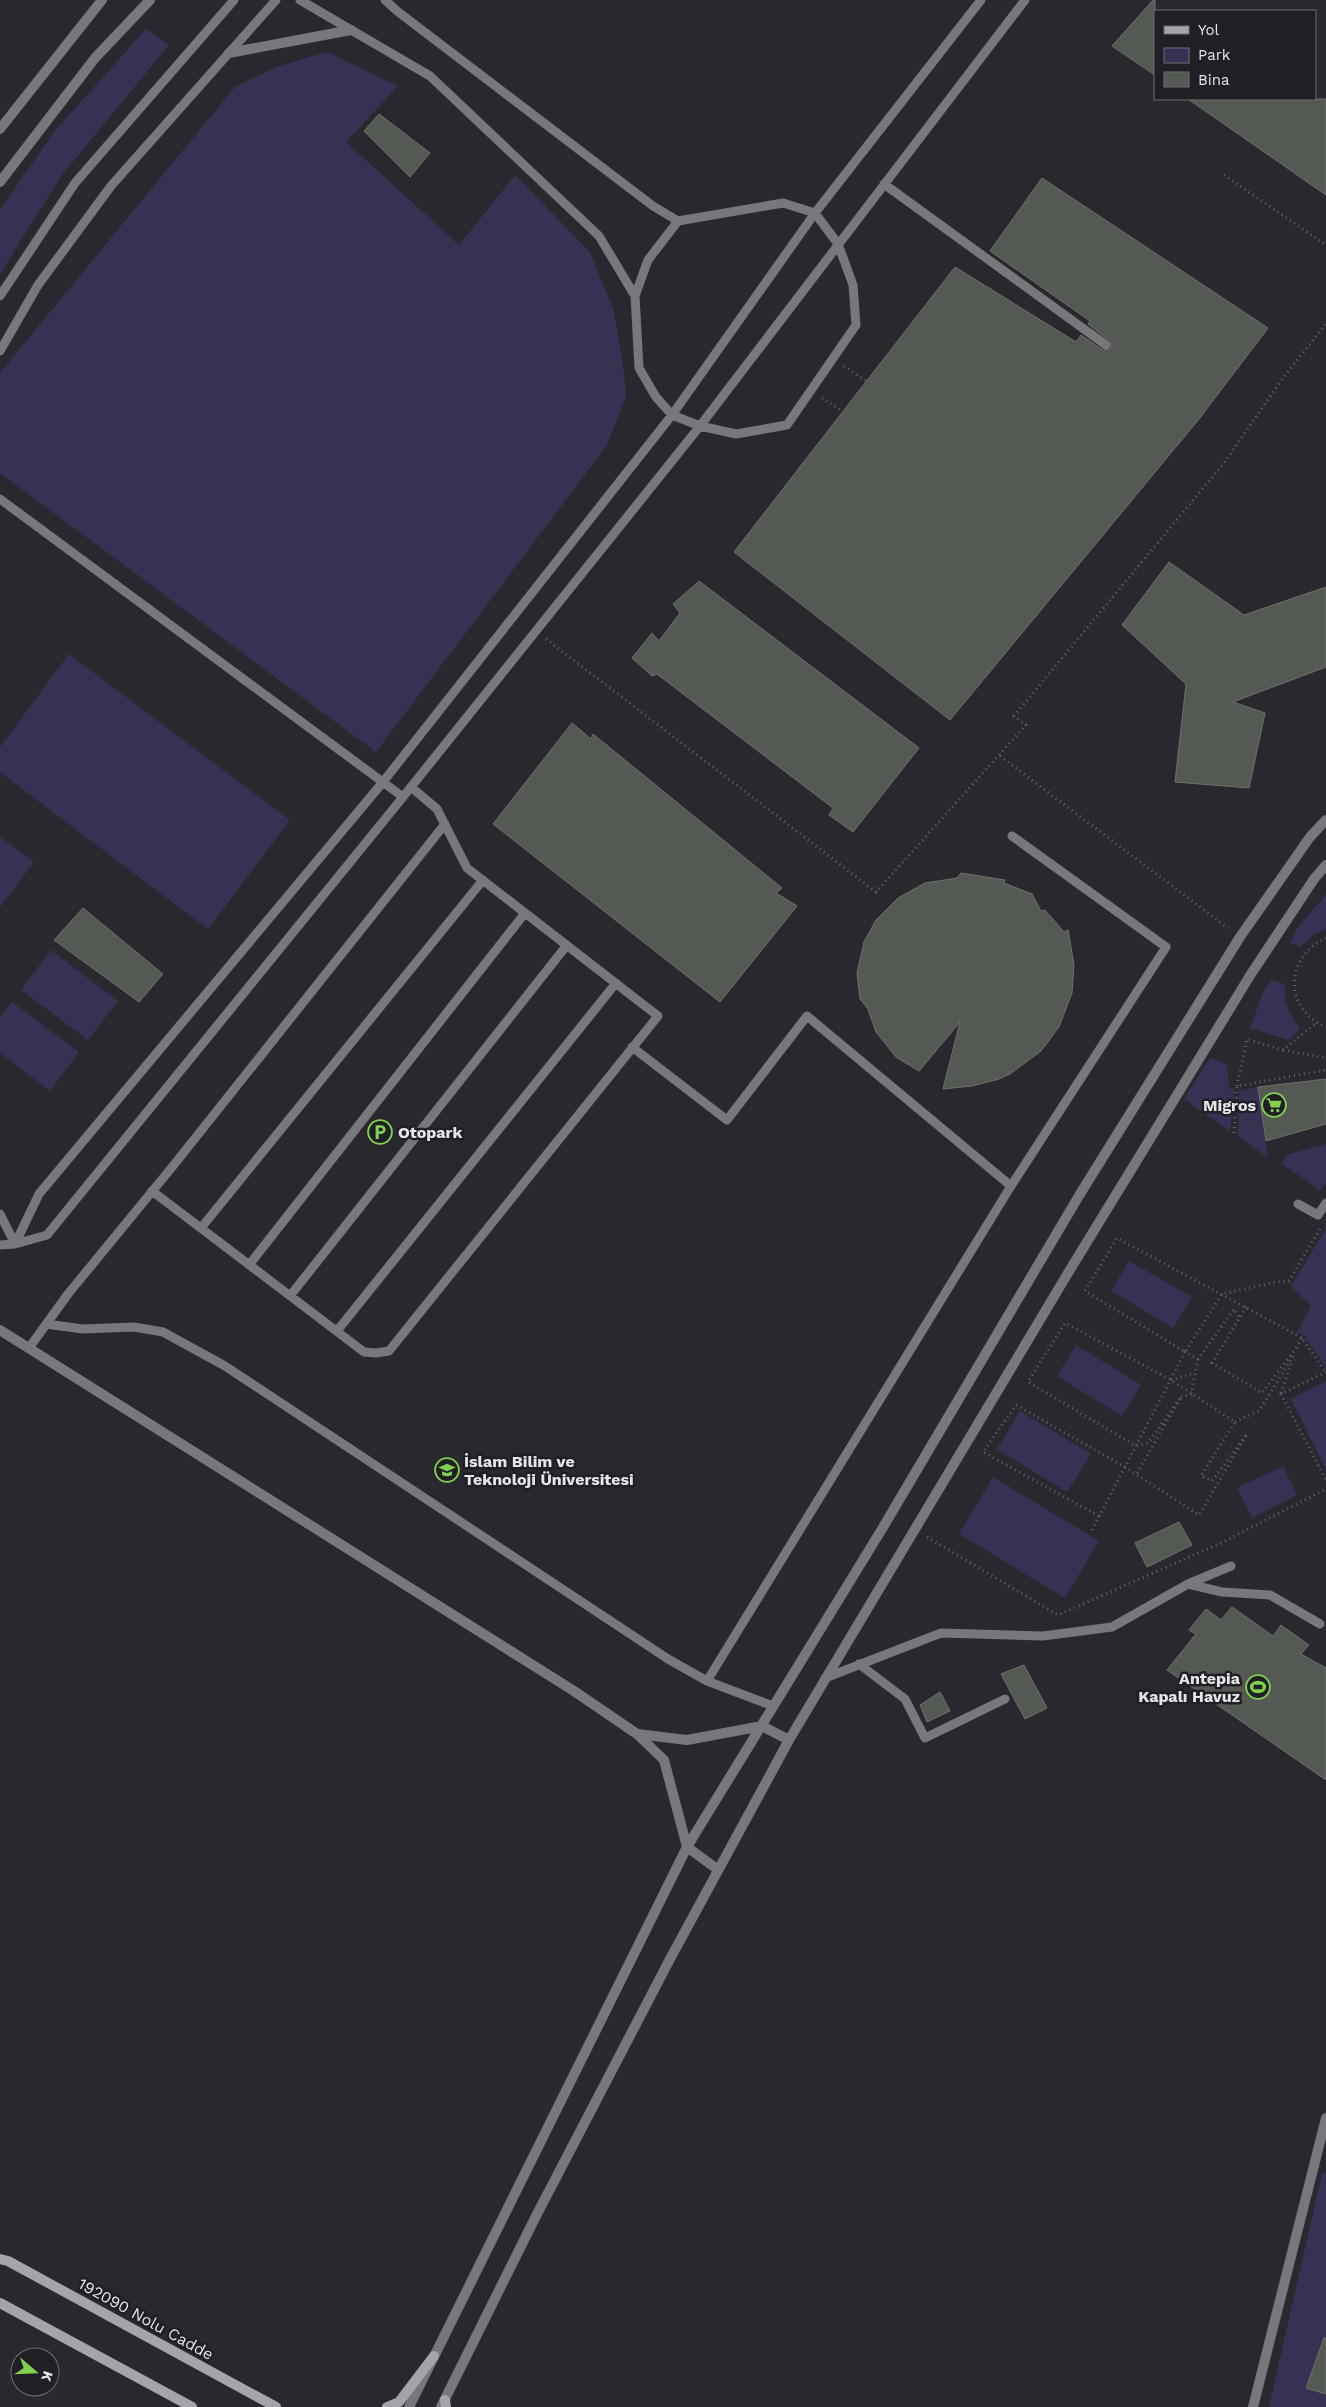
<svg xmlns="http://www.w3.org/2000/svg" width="1326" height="2407" font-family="'Work Sans',sans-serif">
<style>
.green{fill:#383154}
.building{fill:#555953;stroke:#6e726b}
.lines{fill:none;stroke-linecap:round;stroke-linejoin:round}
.path{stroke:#646369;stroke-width:3;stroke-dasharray:1 4;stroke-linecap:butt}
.lane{stroke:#78777b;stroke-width:9}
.street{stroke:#78777b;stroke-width:10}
.secondary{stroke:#a4a4a9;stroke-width:10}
.labels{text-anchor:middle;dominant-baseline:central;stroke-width:5;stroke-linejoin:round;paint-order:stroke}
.poi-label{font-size:16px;font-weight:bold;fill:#e6e5e9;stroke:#1f1f25;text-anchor:end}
.street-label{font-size:16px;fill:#e6e5e9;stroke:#1f1f25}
</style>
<rect width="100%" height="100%" fill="#29282f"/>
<path class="green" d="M146,29L169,45L62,175L0,274V210L53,133Z
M327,52L398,86L346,142L459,245L515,175L590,252L614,311L623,364L626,396L607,445L376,752L0,473V373L235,87L276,67Z
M69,654L290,820L208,929L0,772V747Z
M0,837L34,862L0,907Z
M1326,894V929L1314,934L1300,947L1290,943L1296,930Z
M51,950L118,1001L88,1040L21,990Z
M1272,980L1285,984C1283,1002 1290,1015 1300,1029L1289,1040L1250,1028L1264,990Z
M12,1002L79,1052L50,1091L0,1053V1018Z
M1210,1058L1227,1064L1229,1089L1235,1088L1230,1131L1184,1099Z
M1258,1087L1268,1158L1238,1136L1239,1091Z
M1326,1144V1183L1320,1190L1282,1164L1286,1155Z
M1326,1228V1368L1304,1336L1297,1332L1311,1306L1291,1286Z
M1129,1261L1192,1297L1173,1328L1111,1291Z
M1076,1345L1141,1385L1122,1416L1057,1376Z
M1326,1381V1470L1291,1399Z
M1020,1411L1091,1454L1067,1492L997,1449Z
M1283,1466L1297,1495L1252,1518L1237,1488Z
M993,1477L1099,1541L1065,1598L959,1534Z
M1322,2173L1326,2174V2407H1269Z"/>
<path class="building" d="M1153,0H1155V75L1112,46Z
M1188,99H1326V195Z
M379,114L430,153L410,177L364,131Z
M1042,178L1268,328L1199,419L950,720L734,552L955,267L1076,342L1081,335L1103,350L1111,349V342L1088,324L1090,321L990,251Z
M1169,562L1244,615L1326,587V667L1233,702L1265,713L1249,788L1175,782L1186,684L1122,625Z
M699,581L919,748L853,832L829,815L833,808L657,674L652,676L632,658L652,633L659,641L680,613L673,604Z
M572,723L591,739L593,734L782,888L776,893L797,906L720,1002L493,824Z
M961,873L1005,880L1004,883L1032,894L1041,911L1045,910L1064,932L1068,930L1074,965L1072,993L1059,1027L1041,1051L1010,1074L999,1079L972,1086L943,1089L960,1022L919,1071L896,1057L876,1032L868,1009L860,999L857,973L864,942L876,920L898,898L925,883L957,878Z
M83,908L163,974L139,1002L54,940Z
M1326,1079V1124L1266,1141L1258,1087Z
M1179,1522L1192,1545L1147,1567L1135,1543Z
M1232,1607L1273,1636L1281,1625L1309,1645L1301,1654L1326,1668V1780L1167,1670L1196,1634L1189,1630L1206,1609L1221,1620Z
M1024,1665L1047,1708L1025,1719L1001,1674Z
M940,1692L950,1711L927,1722L920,1705Z
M1324,2338H1326V2394L1306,2388Z"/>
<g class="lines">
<path class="path" d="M1224,175L1326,245
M844,366L866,381
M822,398L842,411
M546,639L876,892L1026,725L1014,716L1224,463L1283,378L1326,324
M1000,756L1228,928
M1326,938C1285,957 1283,1009 1326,1027
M1283,1050L1326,1058
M1237,1086L1247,1039L1283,1050L1316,1023
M1234,1133L1237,1086L1326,1070
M1320,1229L1289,1281L1276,1282L1222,1294L1185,1352L1085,1291L1117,1238L1302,1338L1326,1373
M1246,1307L1212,1363L1262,1393L1297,1347
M1296,1348L1302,1338
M1326,1372L1281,1394L1326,1480
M1171,1380L1195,1373
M1281,1393L1292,1361
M1181,1397L1191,1394L1198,1359
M1235,1422L1259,1411L1294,1355
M1099,1516L983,1452L1016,1405L1125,1467L1199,1515L1247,1434L1212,1481L1201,1476L1235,1422L1171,1380L1065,1323L1028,1382L1136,1446L1148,1443L1181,1397L1136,1475
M1092,1530L1185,1352L1198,1359L1234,1309L1240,1318
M927,1537L1058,1615L1221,1543L1326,1489"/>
<path class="lane" d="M300,0L430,76L599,236L635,296
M385,0L397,11L653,206L678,221
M884,184L1106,345
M783,203L815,213L838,244L853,285L856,325L787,425L736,434L700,426L672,415L656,397L639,368L635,296L648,260L678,221Z
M0,296L75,183L234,0
M0,351L38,285L111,186L276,0
M0,499L403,797
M632,1047L727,1120L807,1016L1011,1186
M152,1191L364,1352L376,1353L389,1351L658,1016L467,868L437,809L411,787
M1298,1204L1318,1215L1326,1203
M0,1214L15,1244
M201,1228L483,880
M15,1244L39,1194L383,782L672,415L815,213L981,0
M0,1245L15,1244L47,1235L403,797L700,426L1025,0
M249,1265L525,913
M290,1296L567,945
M46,1324L83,1329L134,1327L163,1332L225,1366L668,1659L707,1681L773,1706
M337,1331L616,983
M29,1348L68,1294L173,1166L445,824
M1188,1584L1231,1566
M859,1664L905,1699L925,1738L1005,1699
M825,1678L941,1633L1043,1636L1112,1627L1188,1584L1222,1592L1270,1595L1320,1624
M707,1681L1011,1186L1166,947L1012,836"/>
<path class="street" d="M229,53L351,30
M0,129L102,0
M0,182L95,58L150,0
M0,1330L574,1691L637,1734L664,1760L687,1847L717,1869
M637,1734L687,1740L762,1726L789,1740
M409,2407L687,1847L882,1529L1080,1194L1240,937L1310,837L1326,820
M441,2407L536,2216L670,1959L789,1740L1068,1273L1251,974L1314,879L1326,865
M1253,2407L1326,2118"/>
<path class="secondary" d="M0,2259L8,2261L276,2407
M0,2303L192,2407
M445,2400L446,2407
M387,2407L399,2402L434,2356"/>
</g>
<defs>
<g id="supermarket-ring" transform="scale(1.25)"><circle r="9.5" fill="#1f1f25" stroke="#82d04f" stroke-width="1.5"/><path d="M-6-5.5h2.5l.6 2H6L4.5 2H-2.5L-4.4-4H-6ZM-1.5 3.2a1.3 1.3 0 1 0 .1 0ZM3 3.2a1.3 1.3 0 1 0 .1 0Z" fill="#82d04f"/></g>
<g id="parking-ring" transform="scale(1.25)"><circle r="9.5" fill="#1f1f25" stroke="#82d04f" stroke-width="1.5"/><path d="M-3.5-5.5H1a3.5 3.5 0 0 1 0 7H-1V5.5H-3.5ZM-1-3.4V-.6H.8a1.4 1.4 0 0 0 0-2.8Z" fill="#82d04f"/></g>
<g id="university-ring" transform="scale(1.25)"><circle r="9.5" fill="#1f1f25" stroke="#82d04f" stroke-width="1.5"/><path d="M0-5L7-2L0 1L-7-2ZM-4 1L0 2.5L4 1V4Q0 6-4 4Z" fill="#82d04f"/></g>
<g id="stadium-ring" transform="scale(1.25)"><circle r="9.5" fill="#1f1f25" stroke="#82d04f" stroke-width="1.5"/><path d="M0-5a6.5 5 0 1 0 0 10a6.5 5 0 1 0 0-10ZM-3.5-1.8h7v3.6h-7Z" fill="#82d04f"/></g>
</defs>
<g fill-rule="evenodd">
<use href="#supermarket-ring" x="1274" y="1105"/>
<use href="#parking-ring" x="380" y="1132"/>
<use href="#university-ring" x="447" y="1470"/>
<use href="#stadium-ring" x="1258" y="1687"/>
</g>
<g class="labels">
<g class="poi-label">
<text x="1256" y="1105">Migros</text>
<text x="398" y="1132" text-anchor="start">Otopark</text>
<text x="464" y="1461" text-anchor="start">İslam Bilim ve<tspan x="464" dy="18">Teknoloji Üniversitesi</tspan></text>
<text x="1240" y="1678">Antepia<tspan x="1240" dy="18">Kapalı Havuz</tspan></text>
</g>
<g class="street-label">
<text transform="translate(146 2319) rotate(29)">192090 Nolu Cadde</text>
</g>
</g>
<rect x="1154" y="10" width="162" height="90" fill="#1f1f25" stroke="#6f6e73"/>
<rect x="1164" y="26" width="25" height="8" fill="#a4a4a9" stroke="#6f6e73"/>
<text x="1198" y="35" font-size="15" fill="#e6e5e9">Yol</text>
<rect x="1164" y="48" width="25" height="15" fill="#383154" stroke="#6f6e73"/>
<text x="1198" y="60" font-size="15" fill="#e6e5e9">Park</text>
<rect x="1164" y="72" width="25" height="15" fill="#555953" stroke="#6f6e73"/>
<text x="1198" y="85" font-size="15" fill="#e6e5e9">Bina</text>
<g transform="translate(35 2372) rotate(109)"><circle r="24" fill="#1f1f25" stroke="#6f6e73"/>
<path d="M0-4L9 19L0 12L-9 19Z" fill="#82d04f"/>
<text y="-8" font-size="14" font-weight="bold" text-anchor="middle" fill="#e6e5e9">K</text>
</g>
</svg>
